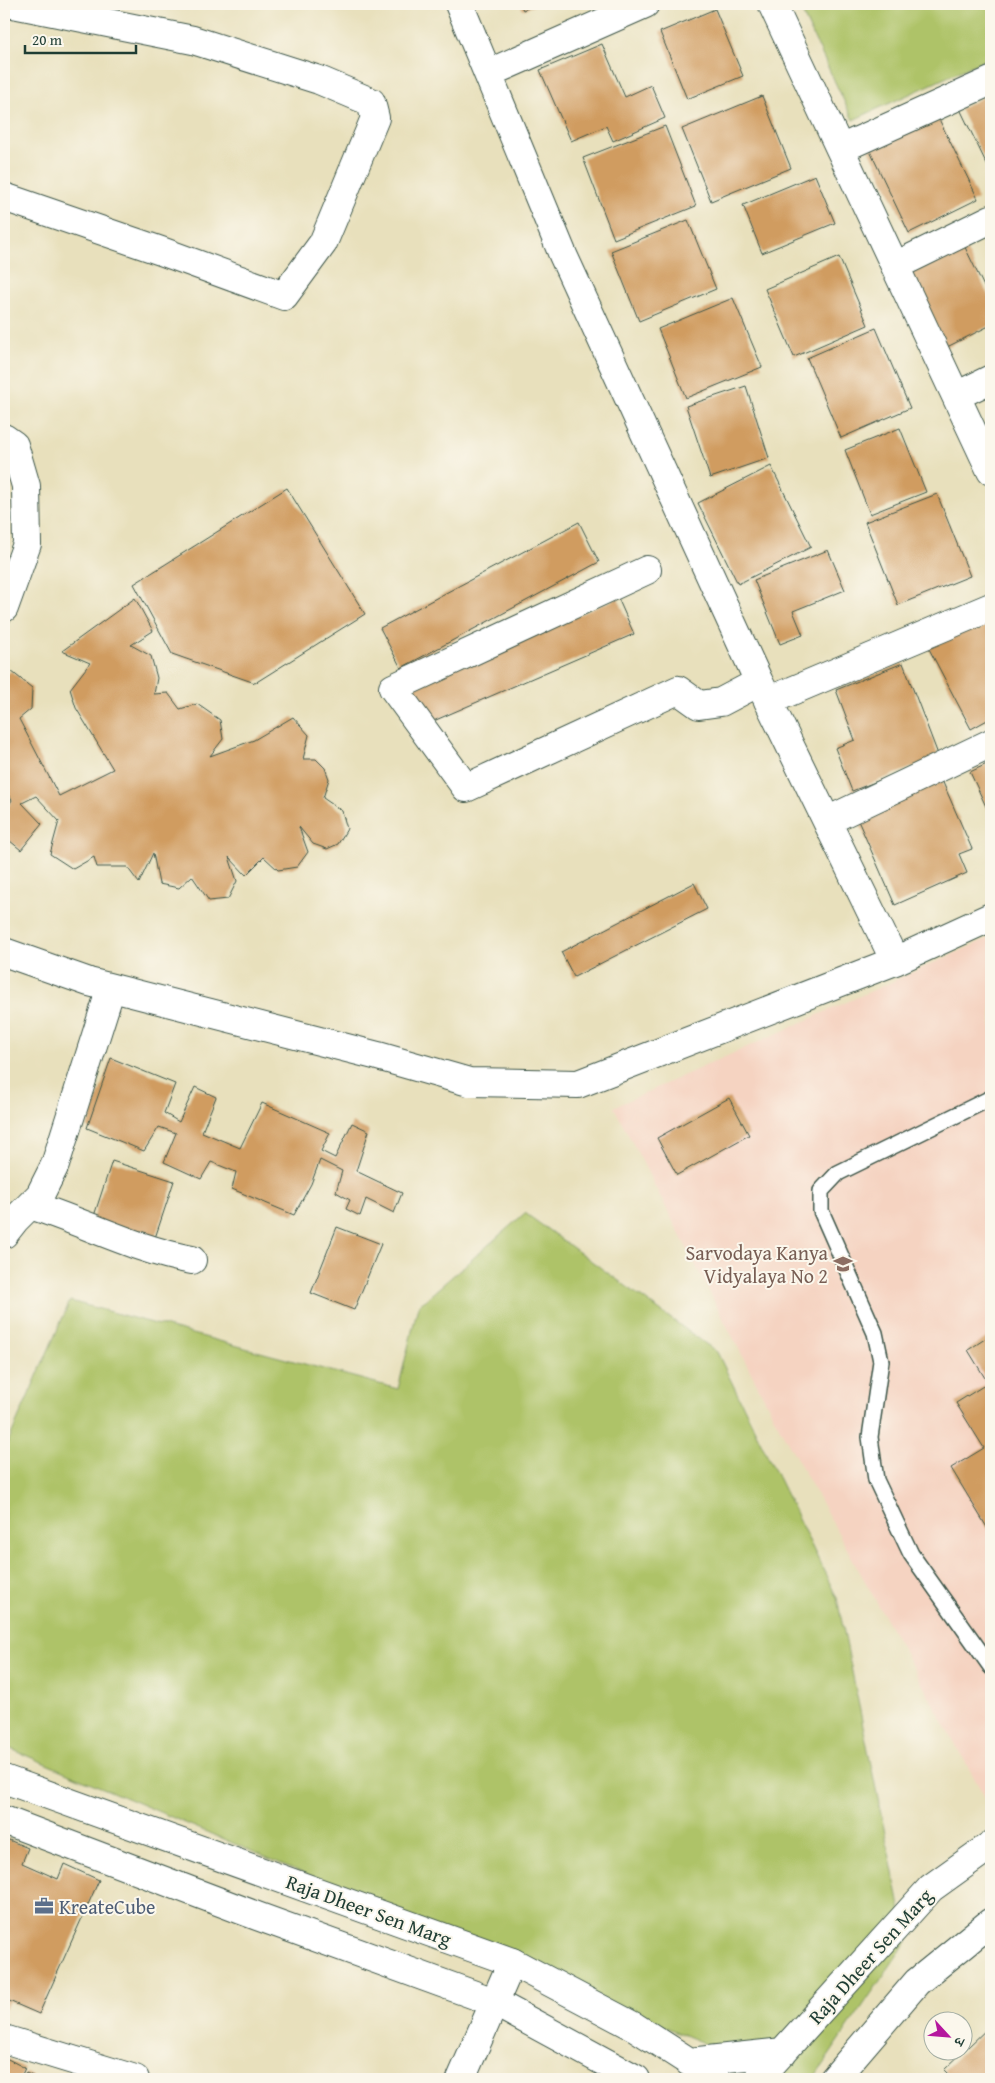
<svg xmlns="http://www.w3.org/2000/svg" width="995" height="2083" font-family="'Gentium Book Plus','Noto Serif Devanagari',serif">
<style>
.built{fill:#f5d3c1}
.green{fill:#aec368;stroke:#66804e}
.building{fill:#d09c60}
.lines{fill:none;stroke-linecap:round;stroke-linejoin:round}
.lane-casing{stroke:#3d5548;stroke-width:18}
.street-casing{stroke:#3d5548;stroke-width:30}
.secondary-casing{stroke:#3d5548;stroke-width:30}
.lane{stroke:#fff;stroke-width:15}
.street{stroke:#fff;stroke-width:28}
.secondary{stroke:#fff;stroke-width:28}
.labels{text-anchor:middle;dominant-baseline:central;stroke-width:4;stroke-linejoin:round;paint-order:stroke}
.education-label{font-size:20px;fill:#785e54;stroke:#fbf7ec;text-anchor:end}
.service-label{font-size:20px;fill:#4e5e75;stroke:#fbf7ec;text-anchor:start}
.street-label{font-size:20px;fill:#1f3d34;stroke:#fbf7ec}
</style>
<rect width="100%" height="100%" fill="#fbf7ec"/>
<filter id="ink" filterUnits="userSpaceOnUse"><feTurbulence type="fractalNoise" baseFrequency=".02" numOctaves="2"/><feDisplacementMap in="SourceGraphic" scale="10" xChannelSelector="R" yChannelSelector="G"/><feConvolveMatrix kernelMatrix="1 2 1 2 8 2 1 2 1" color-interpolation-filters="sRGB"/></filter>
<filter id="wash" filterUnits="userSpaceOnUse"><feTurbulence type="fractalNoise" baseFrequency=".0096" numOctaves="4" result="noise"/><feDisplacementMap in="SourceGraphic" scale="20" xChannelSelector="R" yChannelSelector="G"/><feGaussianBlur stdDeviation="1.12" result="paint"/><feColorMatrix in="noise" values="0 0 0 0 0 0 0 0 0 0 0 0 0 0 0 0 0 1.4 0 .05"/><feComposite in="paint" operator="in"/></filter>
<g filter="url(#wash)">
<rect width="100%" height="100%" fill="#e8e0bc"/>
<path class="built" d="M991,937V1799L987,1801L776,1421L614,1107Z"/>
<path class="green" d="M798,4H991V57L853,120Z
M525,1213L717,1352L837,1598L907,1941L813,2079H788L4,1746V1451L70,1301L398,1389L418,1306Z"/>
<g id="blocks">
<path class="building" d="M520,4H537L523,10Z
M715,9L743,76L687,99L660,32Z
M602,44L625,97L651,85L665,118L613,141L606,126L571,141L540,70Z
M991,93V173L960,109Z
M762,96L791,168L711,201L682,129Z
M937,115L978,199L909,233L869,149Z
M665,126L696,206L614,239L583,158Z
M815,175L835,223L762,253L743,205Z
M688,220L716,289L639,321L611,251Z
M962,241L991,301V325L941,350L903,270Z
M839,257L868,325L794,357L765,289Z
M733,298L762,367L686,398L658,329Z
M876,328L910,408L841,438L807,358Z
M746,386L769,458L710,478L686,406Z
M900,428L926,492L870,514L845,450Z
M771,466L811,547L738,584L698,503Z
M287,488L365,614L255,683L172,654L134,584Z
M937,494L970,576L898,605L865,522Z
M579,522L599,562L401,668L380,628Z
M828,550L845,590L793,611L803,635L780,644L754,580Z
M135,598L153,631L131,645L151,656L157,678L154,694L168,693L180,709L197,704L220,720L223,739L210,756L254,740L293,717L309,735L303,759H316L325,768L329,779L323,798L342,811L347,829L338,844L327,849L313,844L299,827L308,852L297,867L278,870L264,857L246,875L229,857L237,881L228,899L209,901L192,876L179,888L159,884L153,853L139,883L127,867H97L94,857L73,869L50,854L59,821L36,796L22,803L42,824L21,850L4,836V813L12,800L4,790V675L11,671L32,688L31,709L19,719L59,796L113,769L76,708L70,689L90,663L62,651Z
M618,598L634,634L422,726L406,689Z
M991,618V718L971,729L927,645Z
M903,663L939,757L852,791L835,748L855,740L836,690Z
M991,762V812L989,813L970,772Z
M941,778L972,849L959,854L967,873L895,905L856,816Z
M694,883L707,909L574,977L561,952Z
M111,1058L175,1084L164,1113L179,1122L195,1087L216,1097L202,1132L240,1148L262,1103L330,1133L321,1151L335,1158L352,1123L369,1131L356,1171L402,1193L394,1213L366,1199L360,1216L346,1209L350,1200L336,1192L342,1171L320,1160L311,1184L294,1215L232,1189L236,1172L211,1162L201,1179L164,1162L176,1133L159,1127L144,1151L87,1128Z
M729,1098L749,1135L677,1175L657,1138Z
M112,1161L174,1181L154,1241L92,1222Z
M337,1227L381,1244L354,1310L311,1293Z
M991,1335V1534L951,1468L984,1448L956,1403L988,1383L968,1350Z
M4,1838L28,1848L22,1863L58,1879L64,1864L99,1880L39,2014L9,2001L5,2010L4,2009Z
M991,2025V2079H953L944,2070Z
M4,2057L25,2068L20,2079H4Z
M26,2073L39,2079H23Z"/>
</g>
</g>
<g filter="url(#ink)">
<use href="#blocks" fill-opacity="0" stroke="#3d5548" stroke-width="1"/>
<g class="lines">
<g class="lane-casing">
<path id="lane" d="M991,1098L838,1173L821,1191V1211L875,1333L881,1361L870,1437L876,1480L911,1554L991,1667"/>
</g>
<g class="street-casing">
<path id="street" d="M459,4L563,255L759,682L895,961
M772,4L991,471
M489,73L645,4
M840,149L991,81
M4,197L161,251L284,296L323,243L375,118L371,102L319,80L193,40L13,4
M895,266L991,219
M956,396L991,379
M4,438L14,445L26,486L27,544L4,608
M647,570L393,688L466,788L678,690L699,705L721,702L759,682
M768,701L991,607
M827,821L991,743
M4,952L89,982L378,1056L469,1082L578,1084L895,961L991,917
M30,1205C84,1222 136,1250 192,1260
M4,1234L15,1220L40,1195L55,1165L111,988
M4,2039L135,2079
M461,2079L512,1962"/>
</g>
<g class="secondary-casing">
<path id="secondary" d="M4,1779L512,1962L635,2027L716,2079
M4,1820L257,1916L494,2002L636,2079
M689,2062L783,2052
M758,2079L931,1888L991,1845
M834,2079L917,1982L991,1922"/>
</g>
<use href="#lane" class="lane"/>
<use href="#street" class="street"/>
<use href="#secondary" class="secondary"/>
</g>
</g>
<defs>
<g id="school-bare" transform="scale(1.5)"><path d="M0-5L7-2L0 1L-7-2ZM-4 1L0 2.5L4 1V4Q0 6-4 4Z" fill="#8d6e63" stroke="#fbf7ec" stroke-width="2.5" paint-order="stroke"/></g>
<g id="office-bare" transform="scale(1.5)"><path d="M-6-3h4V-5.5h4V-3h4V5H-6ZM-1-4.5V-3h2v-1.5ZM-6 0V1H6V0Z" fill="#5c6f8a" stroke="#fbf7ec" stroke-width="2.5" paint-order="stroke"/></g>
</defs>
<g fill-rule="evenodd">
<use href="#school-bare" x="843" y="1264"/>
<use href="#office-bare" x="44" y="1906"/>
</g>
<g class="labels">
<g class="education-label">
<text x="828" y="1252">Sarvodaya Kanya<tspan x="828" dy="23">Vidyalaya No 2</tspan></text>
</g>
<g class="service-label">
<text x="59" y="1906">KreateCube</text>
</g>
<g class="street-label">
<text transform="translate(369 1910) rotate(20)">Raja Dheer Sen Marg</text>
<text transform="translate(870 1956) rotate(-48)">Raja Dheer Sen Marg</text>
</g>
</g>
<rect width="995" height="2083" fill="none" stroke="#fbf7ec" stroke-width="20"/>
<g transform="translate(948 2036) rotate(116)"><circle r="24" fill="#fbf7ec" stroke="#a3ada2"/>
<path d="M0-4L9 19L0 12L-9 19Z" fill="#b5179e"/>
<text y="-8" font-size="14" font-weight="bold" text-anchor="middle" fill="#1f3d34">उ</text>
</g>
<path d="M25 45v8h111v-8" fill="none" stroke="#1f3d34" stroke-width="2.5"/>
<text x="32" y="45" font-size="15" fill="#1f3d34" stroke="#fbf7ec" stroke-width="4" paint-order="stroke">20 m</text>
</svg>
